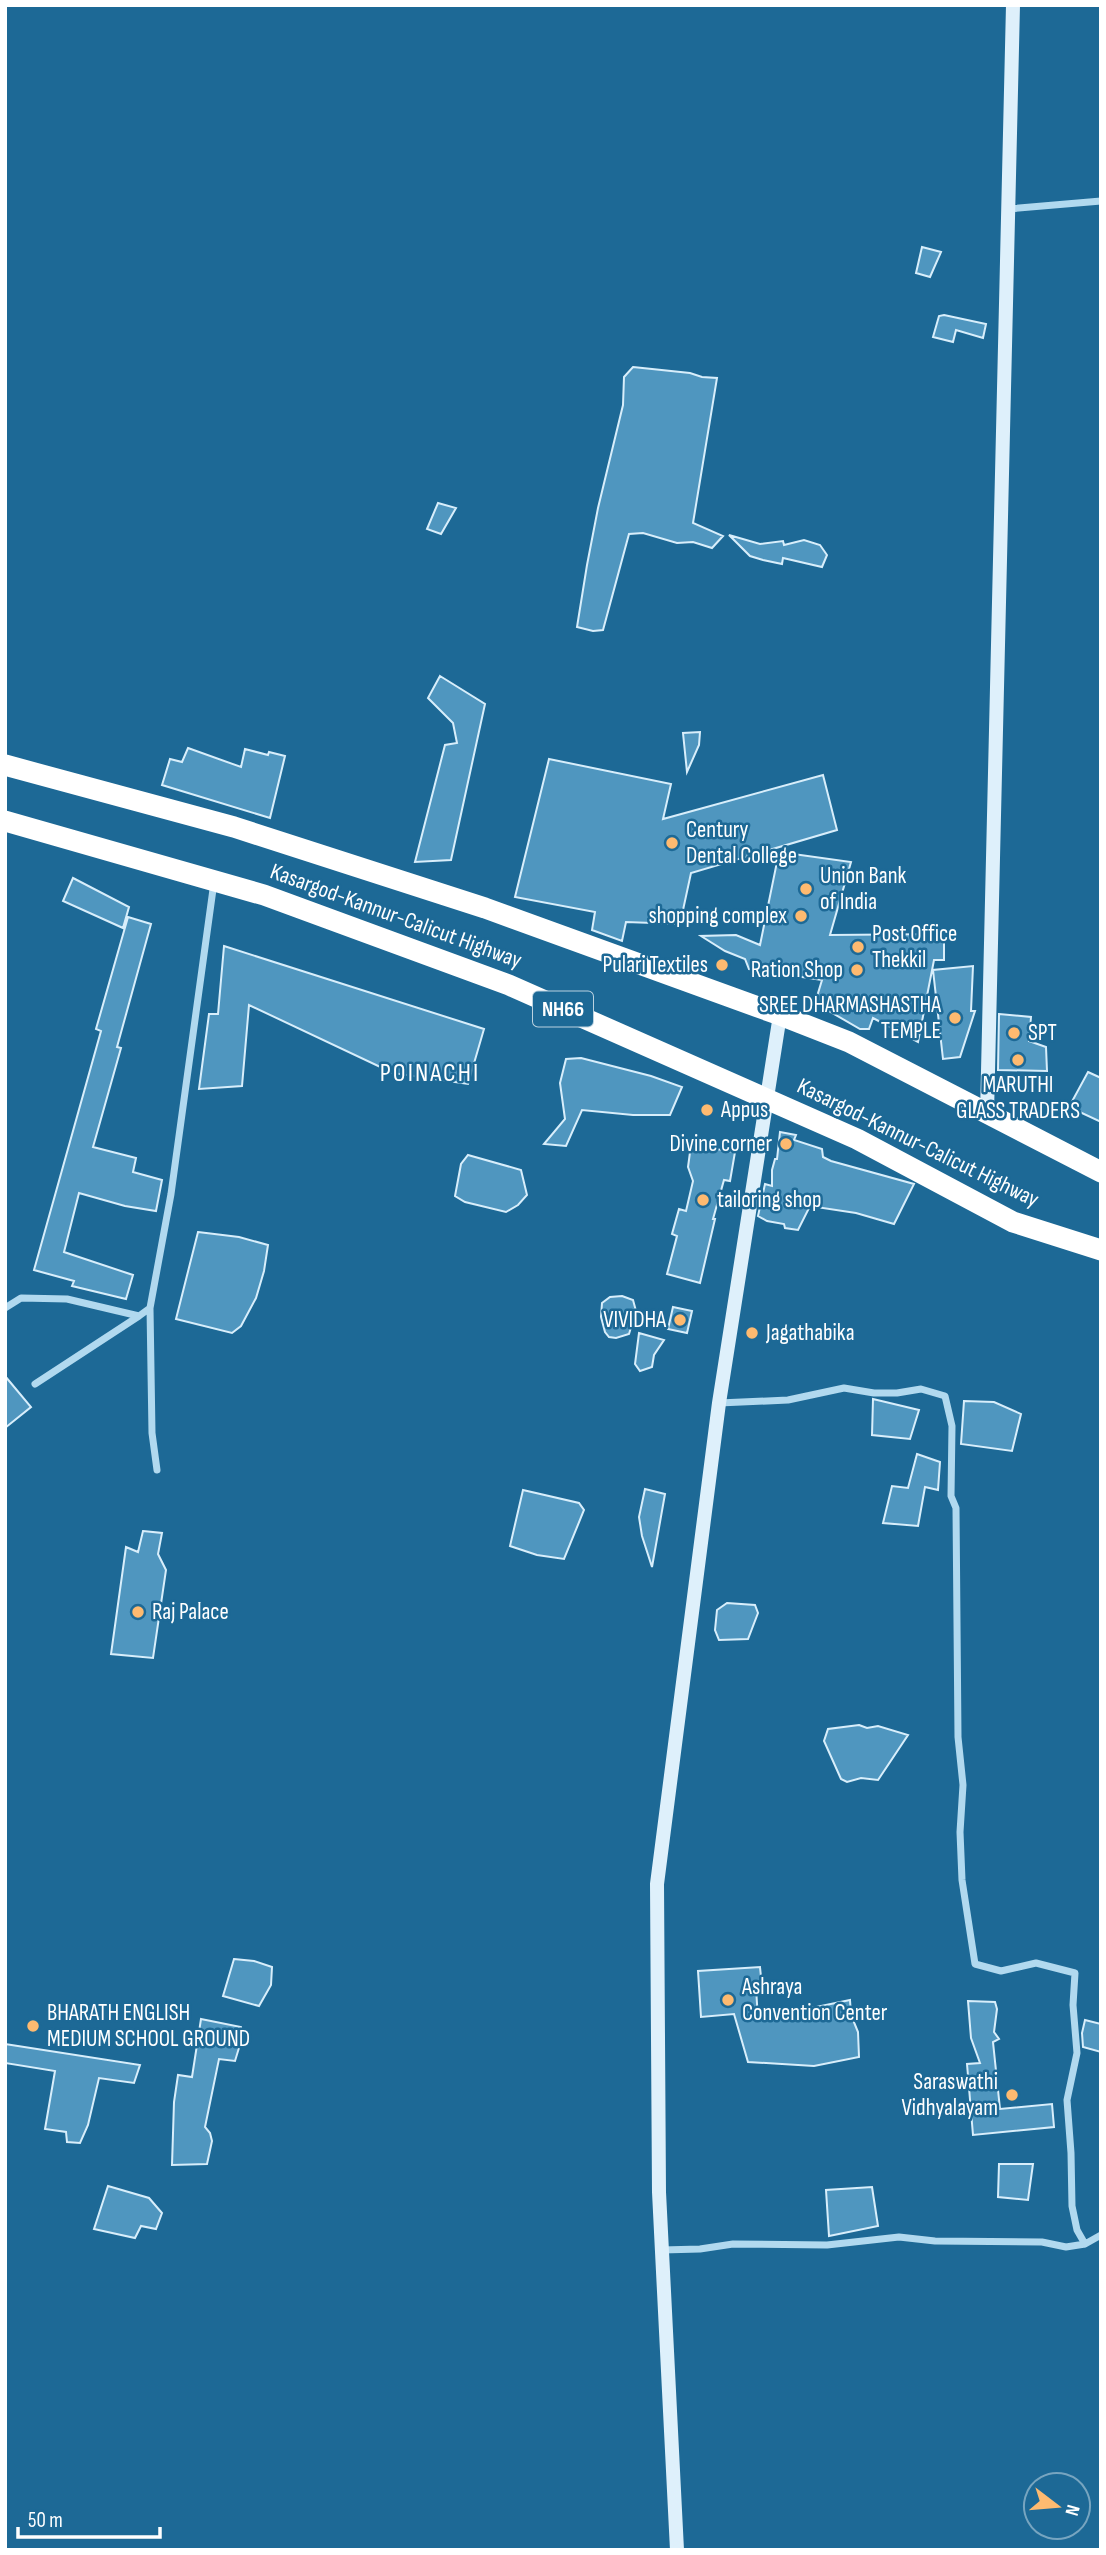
<svg xmlns="http://www.w3.org/2000/svg" width="1106" height="2555" font-family="'Sofia Sans Condensed',sans-serif">
<style>
.building{fill:#4f96bf;stroke:#d8eefb;stroke-width:2}
.lines{fill:none;stroke-linecap:round;stroke-linejoin:round}
.street{stroke:#b1d9ef;stroke-width:7}
.secondary{stroke:#def0fb;stroke-width:14}
.highway{stroke:#fff;stroke-width:21}
.poi-dot{fill:#feba70;stroke:#1d6996;stroke-width:2.5}
.labels{text-anchor:middle;dominant-baseline:central;stroke-width:5;stroke-linejoin:round;paint-order:stroke}
.shield{fill:#1d6996;stroke:#bbd2e0;stroke-width:2}
.shield-label{font-size:21px;font-weight:bold;fill:#fff}
.poi-label{font-size:23px;fill:#fff;stroke:#1d6996;text-anchor:start}
.street-label{font-size:23px;fill:#fff;stroke:#1d6996}
.quarter-label{font-size:26px;letter-spacing:2px;fill:#fff;stroke:#1d6996}
</style>
<rect width="100%" height="100%" fill="#1d6996"/>
<path class="building" d="M922,247L941,252L930,277L916,273Z
M944,315L986,324L983,338L956,330L953,342L933,337L939,316Z
M633,367L690,373L702,377L717,378L693,523L723,536L712,548L693,542L677,543L643,533L629,534L603,630L593,631L577,627L587,565L598,508L623,405L624,377Z
M438,503L456,508L441,534L427,529Z
M729,535L760,544L783,541L784,545L804,540L820,545L827,555L822,567L783,558L782,564L763,560L750,556Z
M440,676L485,704L451,860L415,862L445,745L457,743L453,723L428,698Z
M700,732L699,745L687,772L683,733Z
M188,748L241,767L245,749L268,755L269,752L285,756L270,818L162,785L170,759L182,762Z
M549,759L671,784L663,819L823,775L837,830L691,873L680,924L626,922L622,941L592,930L595,912L515,897Z
M779,852L851,862L830,935L944,934V960H934L918,1042L873,1018L869,1029H860L815,1003L822,980L749,969L745,959L725,951L701,936L736,935L760,945Z
M73,878L129,907L123,928L63,901Z
M128,917L151,924L117,1047L121,1048L93,1147L136,1158L133,1172L162,1180L156,1211L125,1206L79,1193L64,1252L133,1275L126,1299L72,1286L74,1281L34,1270L101,1031L96,1029Z
M224,946L484,1029L468,1084L393,1073L249,1005L242,1086L199,1089L209,1014H218Z
M973,966L971,1011H975L960,1057L943,1059L933,970Z
M999,1014L1031,1017L1029,1041L1046,1047L1047,1071L998,1070Z
M581,1058L651,1076L682,1087L670,1115H633L582,1110L566,1146L544,1144L565,1119L560,1083L566,1059Z
M1088,1072L1101,1078V1122L1069,1107Z
M780,1132L796,1135L794,1140L822,1149L823,1157L831,1161L914,1184L894,1224L856,1213L810,1206L798,1230L785,1228L784,1224L767,1221L758,1216L765,1184L772,1186V1170L775,1159H777Z
M691,1145L735,1152L730,1181L724,1180L713,1219H715L700,1283L667,1274L677,1236L672,1234L679,1209L686,1211L693,1181L688,1167Z
M468,1155L521,1170L527,1195L518,1205L506,1212L465,1202L455,1196L461,1164Z
M198,1232L239,1237L268,1245L264,1271L256,1298L241,1326L232,1333L176,1319Z
M622,1296L633,1300L636,1311L629,1334L616,1338L609,1337L605,1332L601,1317L602,1303L610,1297Z
M673,1307L692,1311L687,1333L668,1329Z
M639,1333L664,1340L654,1355L652,1367L640,1371L635,1364Z
M5,1376L31,1407L5,1428Z
M873,1399L919,1410L910,1439L872,1435Z
M964,1401L994,1402L1021,1414L1012,1451L961,1444Z
M917,1454L940,1462L938,1490L925,1487L918,1526L883,1523L892,1486L908,1488Z
M645,1489L665,1494L652,1567L642,1536L639,1517Z
M523,1490L579,1503L584,1510L564,1559L537,1555L510,1546Z
M143,1531L162,1533L158,1554L166,1570L153,1658L111,1654L126,1547L138,1552Z
M727,1603L755,1605L758,1613L748,1639L719,1640L715,1630L717,1610Z
M859,1725L867,1728L878,1726L908,1735L878,1780L861,1778L847,1782L841,1779L824,1741L828,1729Z
M234,1959L254,1961L272,1967L271,1985L259,2006L223,1996Z
M760,1967L762,1987L756,1988L758,2019L850,2000L851,2015L858,2032L859,2057L814,2066L748,2062L734,2014L701,2017L698,1971Z
M968,2001L995,2002L997,2009L994,2032L999,2039L993,2042L1000,2109L1052,2104L1054,2127L973,2135L967,2064L980,2063L971,2038Z
M201,2019L241,2027L242,2038L235,2061L219,2059L205,2127L210,2133L212,2141L207,2164L172,2165L174,2102L178,2075L192,2077Z
M1085,2020L1101,2024V2052L1083,2047L1082,2033Z
M5,2044L140,2065L134,2083L99,2078L88,2125L80,2143L67,2142L66,2132L45,2129L55,2071L5,2063Z
M999,2164H1033L1028,2200L998,2197Z
M108,2186L149,2198L162,2213L156,2229L141,2226L135,2238L94,2229Z
M872,2187L878,2226L829,2236L826,2190Z"/>
<g class="lines">
<path class="street" d="M1008,209L1101,201
M5,1308L21,1298L67,1299L139,1316L150,1308L171,1194L214,882
M150,1308L152,1433L157,1470
M35,1384L139,1316
M719,1403L788,1400L844,1388L874,1393H897L921,1389L945,1396L952,1426L951,1496L956,1508L958,1737L963,1785L960,1832L962,1880L975,1964L1001,1971L1036,1963L1075,1973L1073,2005L1077,2053L1067,2100L1071,2153L1072,2206L1077,2230L1085,2244
M662,2250L700,2249L733,2244L827,2245L899,2237L935,2241L1042,2242L1066,2247L1085,2244L1101,2235"/>
<path class="secondary" d="M987,1114L1013,5
M677,2550L659,2192L657,1884L719,1403L780,1015"/>
<path class="highway" d="M5,765L234,827L485,908L780,1015L849,1042L1101,1172
M5,821L264,895L509,985L857,1139L1013,1222L1101,1250"/>
</g>
<g class="poi-dot">
<circle cx="672" cy="843" r="7"/>
<circle cx="806" cy="889" r="7"/>
<circle cx="801" cy="916" r="7"/>
<circle cx="858" cy="947" r="7"/>
<circle cx="722" cy="965" r="7"/>
<circle cx="857" cy="970" r="7"/>
<circle cx="955" cy="1018" r="7"/>
<circle cx="1014" cy="1033" r="7"/>
<circle cx="1018" cy="1060" r="7"/>
<circle cx="707" cy="1110" r="7"/>
<circle cx="786" cy="1144" r="7"/>
<circle cx="703" cy="1200" r="7"/>
<circle cx="680" cy="1320" r="7"/>
<circle cx="752" cy="1333" r="7"/>
<circle cx="138" cy="1612" r="7"/>
<circle cx="728" cy="2000" r="7"/>
<circle cx="33" cy="2026" r="7"/>
<circle cx="1012" cy="2095" r="7"/>
</g>
<g class="labels">
<rect class="shield" x="533" y="991.5" width="60" height="35" rx="5"/>
<g class="shield-label">
<text x="563" y="1009">NH66</text>
</g>
<g class="poi-label">
<text x="686" y="830">Century<tspan x="686" dy="26">Dental College</tspan></text>
<text x="820" y="876">Union Bank<tspan x="820" dy="26">of India</tspan></text>
<text x="787" y="916" text-anchor="end">shopping complex</text>
<text x="872" y="934">Post Office<tspan x="872" dy="26">Thekkil</tspan></text>
<text x="708" y="965" text-anchor="end">Pulari Textiles</text>
<text x="843" y="970" text-anchor="end">Ration Shop</text>
<text x="941" y="1005" text-anchor="end">SREE DHARMASHASTHA<tspan x="941" dy="26">TEMPLE</tspan></text>
<text x="1028" y="1033">SPT</text>
<text x="1018" y="1085" text-anchor="middle">MARUTHI<tspan x="1018" dy="26">GLASS TRADERS</tspan></text>
<text x="721" y="1110">Appus</text>
<text x="772" y="1144" text-anchor="end">Divine corner</text>
<text x="717" y="1200">tailoring shop</text>
<text x="666" y="1320" text-anchor="end">VIVIDHA</text>
<text x="766" y="1333">Jagathabika</text>
<text x="152" y="1612">Raj Palace</text>
<text x="742" y="1987">Ashraya<tspan x="742" dy="26">Convention Center</tspan></text>
<text x="47" y="2013">BHARATH ENGLISH<tspan x="47" dy="26">MEDIUM SCHOOL GROUND</tspan></text>
<text x="998" y="2082" text-anchor="end">Saraswathi<tspan x="998" dy="26">Vidhyalayam</tspan></text>
</g>
<g class="street-label">
<text transform="translate(396 916) rotate(20)">Kasargod-Kannur-Calicut Highway</text>
<text transform="translate(918 1143) rotate(26)">Kasargod-Kannur-Calicut Highway</text>
</g>
<g class="quarter-label">
<text x="430" y="1073">POINACHI</text>
</g>
</g>
<rect width="1106" height="2555" fill="none" stroke="#ffffff" stroke-width="14"/>
<g transform="translate(1057 2506) rotate(106)"><circle r="33" fill="#1d6996" stroke="#77a5c0" stroke-width="2"/>
<path d="M0-5L12 26L0 18L-12 26Z" fill="#feba70"/>
<text y="-10" font-size="19" font-weight="bold" text-anchor="middle" fill="#ffffff">N</text>
</g>
<path d="M18 2527v10h142v-10" fill="none" stroke="#ffffff" stroke-width="3.5"/>
<text x="28" y="2527" font-size="21" fill="#ffffff" stroke="#1d6996" stroke-width="5" paint-order="stroke">50 m</text>
</svg>
